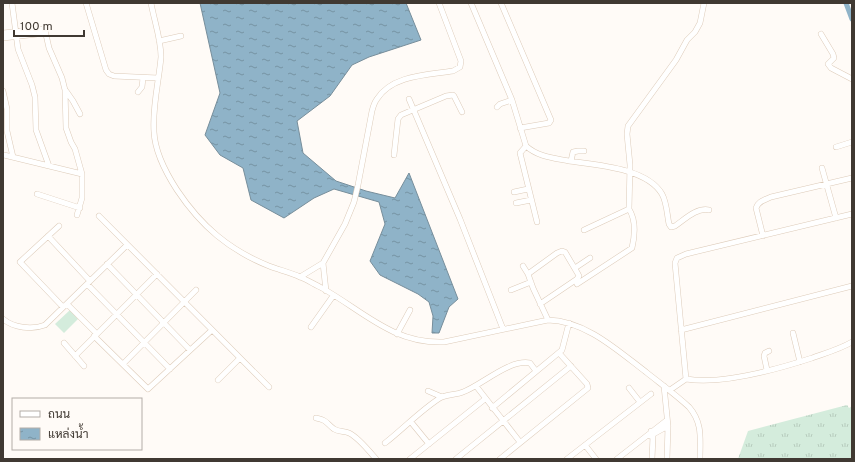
<svg xmlns="http://www.w3.org/2000/svg" width="855" height="462" font-family="Overpass,Sarabun,sans-serif">
<style>
.grass{fill:url(#grass-tufts)}
.garden{fill:#d4ecdc}
.water{fill:url(#water-ripples);stroke:#778e9b}
.lines{fill:none;stroke-linecap:round;stroke-linejoin:round}
.canal{stroke:#8fb3c8;stroke-width:5}
.minor-casing{stroke:#ddcbb9;stroke-width:6}
.minor{stroke:#fff;stroke-width:5}
</style>
<defs>
<pattern id="grass-tufts" width="24" height="20" patternUnits="userSpaceOnUse"><rect width="24" height="20" fill="#d4ecdc"/><path d="M3 7l-1-3M5 7V3M7 7l1-3M15 17l-1-3M17 17v-4M19 17l1-3" fill="none" stroke="#b7cbbd"/></pattern>
<pattern id="water-ripples" width="26" height="14" patternUnits="userSpaceOnUse"><rect width="26" height="14" fill="#8fb3c8"/><path d="M2 4q2-2 4 0t4 0M15 11q2-2 4 0t4 0" fill="none" stroke="#7693a3"/></pattern>
</defs>
<rect width="100%" height="100%" fill="#fffbf7"/>
<path class="grass" d="M847,405L849,408L852,406V459H738L748,431Z"/>
<path class="garden" d="M70,310L78,319L64,333L55,324Z"/>
<path class="water" d="M200,3H406L421,40L369,57L352,65L330,96L297,121L303,153L336,181L366,191L395,198L409,173L458,299L449,307L439,333H432L433,316L429,302L418,294L380,275L370,261L385,224L379,202L334,189L314,198L284,218L251,200L243,168L220,155L205,135L220,93Z"/>
<g class="lines">
<path class="canal" d="M846,3L852,19"/>
<g class="minor-casing">
<path id="minor" d="M12,3L18,49L32,85L35,97L36,130L49,166
M86,3L106,70L109,74L114,76L158,78
M151,3C154,20 161,39 161,57C159,81 152,107 154,132C155,153 166,173 177,190C201,226 229,250 269,266C279,270 290,272 300,277C308,280 315,285 322,288C363,311 393,344 444,342L548,320C586,321 617,350 646,372C661,384 675,394 689,407C703,423 700,439 700,459
M471,3L512,100L526,146C538,157 554,158 569,161C597,165 647,168 662,194C667,203 667,215 669,224L671,227L675,226C684,220 697,207 709,210
M501,3L551,120L549,123L520,128
M3,33L43,29L45,30L49,48L62,78L65,90L66,128L71,142L75,149L82,174V198L77,215
M821,34L833,54L834,58L828,64L831,68L852,79
M3,38L46,33
M159,41L181,36
M3,91L7,109V131L13,157
M66,91L73,101L80,114
M138,92L142,87L143,78
M409,99L460,219L503,329
M497,107L500,104L512,100
M526,146L520,153L537,222
M836,147L852,142
M4,155L82,174
M394,155L398,119L401,115L446,96L453,95L454,96L462,112
M571,161L573,152L578,151H584
M822,168L836,218
M514,192L528,189
M37,194L80,208
M516,203L531,200
M99,216L269,387
M59,226L20,262L63,307
M584,230L629,209
M48,236L90,281
M763,236L756,208C758,201 765,200 771,197L852,178
M323,263L326,291
M107,264L190,350
M523,266L528,274L533,288L548,320
M575,268L590,258
M528,274L557,253L562,251L565,252L578,274L579,276L577,279L540,304
M300,277L323,263L345,224L354,202L358,185L372,111C373,107 374,103 377,99C392,75 428,75 453,71L460,67L461,61L439,3
M87,284L170,369
M577,284L632,248C635,235 636,220 629,209L630,165L627,134L628,126L676,60L687,40L695,32L700,23L704,3
M511,290L531,282
M67,304L97,334
M3,319C14,328 32,330 45,325L127,245
M311,327L333,296
M681,330L852,286
M793,333L800,362
M397,334L410,310
M94,336L148,389L212,330
M64,343L84,366
M75,356L157,274
M123,364L196,290
M767,370L764,356L765,353L769,351
M686,379L675,263L677,258L686,254L852,214
M218,380L240,358
M476,386L520,442
M664,386L668,426L667,459
M629,388L640,402
M670,390L686,379C721,385 778,369 812,358C826,353 840,349 852,342
M428,391L442,397
M492,408L562,350L569,323
M316,418C327,420 326,423 334,429C339,432 344,431 349,433C358,437 370,452 376,459
M411,422L429,444
M651,431L653,436L652,459
M650,436L668,426
M385,443C403,429 421,410 440,398C446,394 456,395 463,392C482,385 509,359 530,363L536,371
M585,445L596,459
M410,459L485,399
M456,459L571,366
M500,459L588,388L587,384L559,353
M567,459L651,394
M617,459L667,420"/>
</g>
<use href="#minor" class="minor"/>
</g>
<rect width="855" height="462" fill="none" stroke="#403932" stroke-width="8"/>
<rect x="12" y="398" width="130" height="52" fill="#fffbf7" stroke="#b3ada8"/>
<rect x="20" y="411" width="20" height="6" fill="#ffffff" stroke="#b3ada8"/>
<text x="48" y="418" font-size="12" fill="#403932">ถนน</text>
<rect x="20" y="428" width="20" height="12" fill="url(#water-ripples)" stroke="#b3ada8"/>
<text x="48" y="438" font-size="12" fill="#403932">แหล่งน้ำ</text>
<path d="M14 30v6h70v-6" fill="none" stroke="#403932" stroke-width="2"/>
<text x="20" y="30" font-size="12" fill="#403932" stroke="#fffbf7" stroke-width="3" paint-order="stroke">100 m</text>
</svg>
